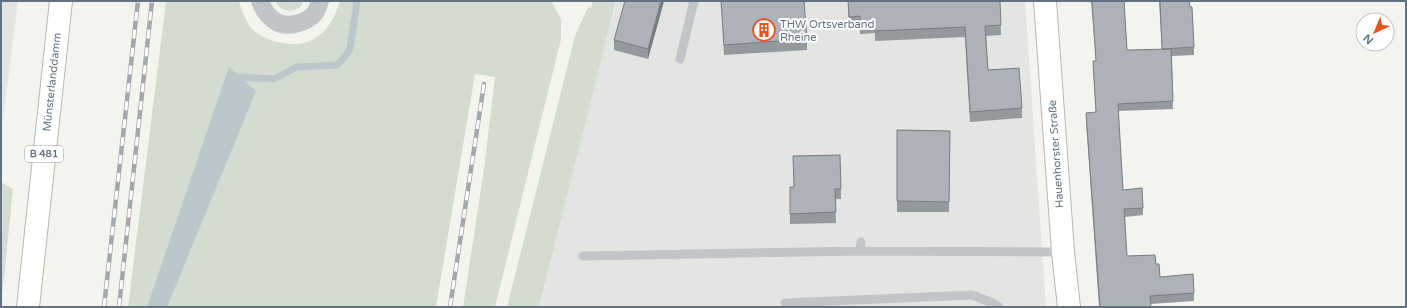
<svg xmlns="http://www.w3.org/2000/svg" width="1407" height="308" font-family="'Varela Round',sans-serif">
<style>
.built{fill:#e4e5e3}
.green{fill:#d4dbd0}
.water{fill:#bcc7cc}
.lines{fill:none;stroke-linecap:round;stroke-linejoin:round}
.stream{stroke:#bcc7cc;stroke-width:7}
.secondary-casing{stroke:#b3b8bd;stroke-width:24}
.primary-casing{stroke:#b4b8bc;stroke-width:24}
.lane{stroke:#c1c5c8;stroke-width:9}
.street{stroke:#c1c5c8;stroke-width:18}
.secondary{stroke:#fff;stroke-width:22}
.primary{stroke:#fff;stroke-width:22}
.rail-casing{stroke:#a1a7ad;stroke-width:4.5}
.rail{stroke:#fff;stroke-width:3;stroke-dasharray:9;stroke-linecap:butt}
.wall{fill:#94999e}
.shaded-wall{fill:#787d81}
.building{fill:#acb2b8;stroke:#787d81}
.labels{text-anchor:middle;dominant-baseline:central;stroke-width:4;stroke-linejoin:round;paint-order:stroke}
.shield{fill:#fff;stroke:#919ca8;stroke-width:1}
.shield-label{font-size:10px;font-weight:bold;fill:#627282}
.poi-label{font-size:11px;fill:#627282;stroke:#fff;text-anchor:start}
.street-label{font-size:11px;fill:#627282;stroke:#fff}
</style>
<rect width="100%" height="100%" fill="#f4f4ef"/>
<path class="built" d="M1,1H18L3,120L1,122Z
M617,1H1025L1046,307H539L597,73Z"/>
<path class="green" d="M166,1H239C240,7 248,25 252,29C266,42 295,49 312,40C328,32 335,17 340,1H551L561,19V39L495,307H463L484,169L495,77L475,74L436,307H128Z
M275,1H304C298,14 282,14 275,1Z
M593,1H616L539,307H507L575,36L588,7L591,8Z
M1,182L13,189L1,306Z"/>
<path class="water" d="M229,67L256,91L167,307H147Z"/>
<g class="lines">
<path class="stream" d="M237,85L240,77L274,79L297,67L337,65L343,59L350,49L357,1"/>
<g class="secondary-casing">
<path id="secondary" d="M1045,1L1063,252L1069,307"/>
</g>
<g class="primary-casing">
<path id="primary" d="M28,307L61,1"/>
</g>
<path class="lane" d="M680,59L694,1
M861,242L860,251L1063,252
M583,256L860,251
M785,303L972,295L993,303L999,307"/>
<path class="street" d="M260,1C263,9 267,16 275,21C286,29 307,23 315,13C317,10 319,4 320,1"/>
<use href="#secondary" class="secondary"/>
<use href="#primary" class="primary"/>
<g class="rail-casing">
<path id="rail" d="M104,307L138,1
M119,307L152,1
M450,307L484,84"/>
</g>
<use href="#rail" class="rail"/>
</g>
<path class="wall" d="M625,1H664L648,59L614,50V40Z
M721,1L807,39V50L724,55Z
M848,1H1000L1001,35L986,36L988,70L1022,108V118L970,122L965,37L875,41V33L860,34V27H849Z
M1091,1H1124L1127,50H1162L1159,1H1189L1194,47V55L1172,56L1173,109L1118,111L1123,190L1143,208V215L1125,217L1127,256L1156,264L1160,277L1194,293V301L1151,304V307H1099L1086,121V113L1096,112L1093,69V61H1096Z
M897,130L950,131L949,212H897Z
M840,155L841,199H835L836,223L790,224V198L793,187Z"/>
<path class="shaded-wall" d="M661,1H664L648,59V49Z"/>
<path class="building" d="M625,1H661L648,49L614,40Z
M721,1H804L807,39L724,45Z
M848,1H1000L1001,25L985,26L988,70L1019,68L1022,108L970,112L965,27L875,31V23L860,24V16L849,17Z
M1092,1H1124L1127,50L1171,49L1173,101L1118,104L1123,190L1142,188L1143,208L1124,209L1127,256L1155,255L1156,264H1159L1160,277L1193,274L1194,293L1150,296L1151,307H1100L1086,113L1096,112L1093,61H1096Z
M1160,1H1189L1190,7H1192L1194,47L1162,49Z
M897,130L950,131L949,202L897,201Z
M840,155L841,189H835L836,212L790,214V187H794L793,156Z"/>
<defs>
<g id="building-ring" transform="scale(1.15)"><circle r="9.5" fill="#fff" stroke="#e8541b" stroke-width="1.5"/><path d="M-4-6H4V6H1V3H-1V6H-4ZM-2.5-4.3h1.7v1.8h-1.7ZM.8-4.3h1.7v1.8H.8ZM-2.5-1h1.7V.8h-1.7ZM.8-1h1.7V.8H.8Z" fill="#e8541b"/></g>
</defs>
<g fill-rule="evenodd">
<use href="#building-ring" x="764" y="30"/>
</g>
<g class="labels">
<rect class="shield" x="25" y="146" width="38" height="16" rx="3"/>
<g class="shield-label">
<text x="44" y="154">B 481</text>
</g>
<g class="poi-label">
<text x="780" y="24">THW Ortsverband<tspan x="780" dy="13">Rheine</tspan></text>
</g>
<g class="street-label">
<text transform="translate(52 82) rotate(-84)">Münsterlanddamm</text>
<text transform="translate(1056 154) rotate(-94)">Hauenhorster Straße</text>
</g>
</g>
<rect width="1407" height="308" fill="none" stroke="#627282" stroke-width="4"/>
<g transform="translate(1375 32) rotate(224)"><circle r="19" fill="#ffffff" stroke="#c0c7cd"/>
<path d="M0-3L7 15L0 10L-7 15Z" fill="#e8541b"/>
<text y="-6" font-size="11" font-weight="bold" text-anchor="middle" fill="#627282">N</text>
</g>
</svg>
